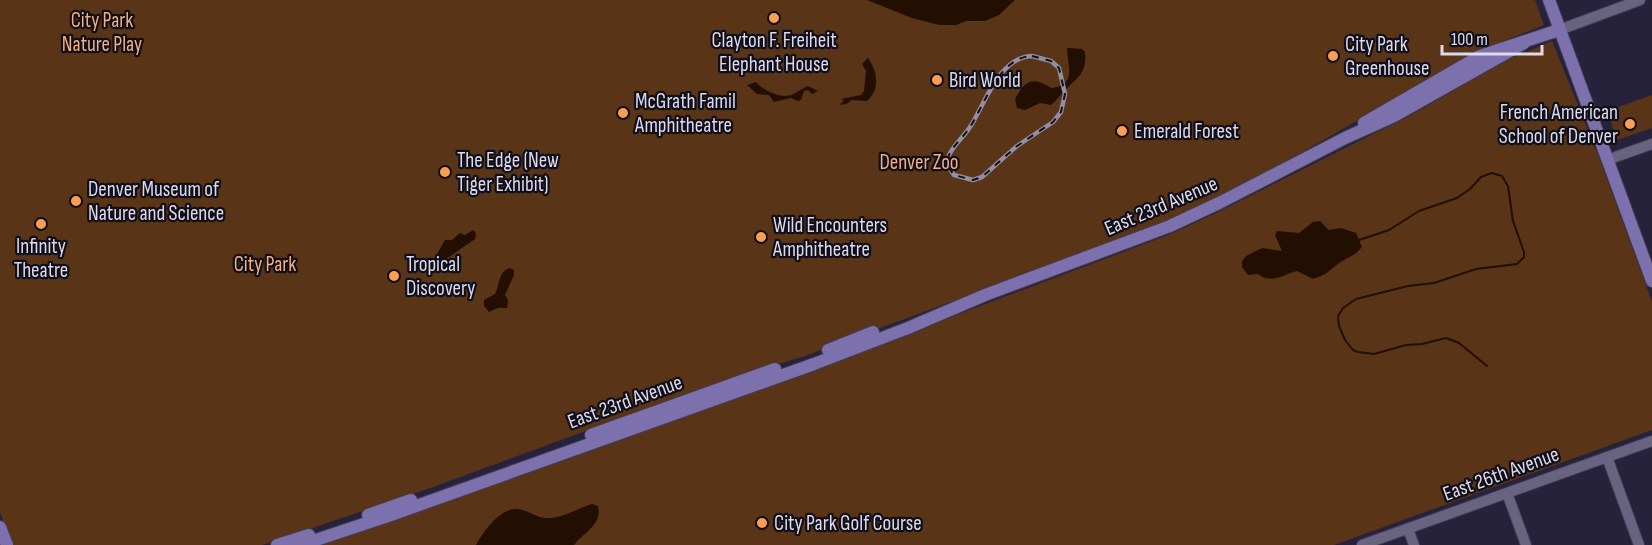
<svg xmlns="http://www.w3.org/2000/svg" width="1652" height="545" font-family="'Sofia Sans Condensed',sans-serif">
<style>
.green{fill:#593416}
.water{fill:#230f01}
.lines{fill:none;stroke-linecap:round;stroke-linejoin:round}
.stream{stroke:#230f01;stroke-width:2}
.minor-casing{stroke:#423d53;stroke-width:12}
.major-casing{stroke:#423d53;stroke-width:14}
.minor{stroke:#686381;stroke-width:10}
.major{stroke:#7c70ad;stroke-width:12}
.rail-casing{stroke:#928ea3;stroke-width:4.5}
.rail{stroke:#100e19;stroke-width:2;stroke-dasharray:7;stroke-linecap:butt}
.poi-dot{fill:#fc9e52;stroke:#100e19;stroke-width:2}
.labels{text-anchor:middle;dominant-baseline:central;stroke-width:4.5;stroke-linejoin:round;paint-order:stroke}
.park-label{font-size:21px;fill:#f5b07e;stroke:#100e19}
.poi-label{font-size:21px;fill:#dcdaeb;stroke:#100e19;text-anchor:start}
.street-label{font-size:21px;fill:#dcdaeb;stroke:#100e19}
</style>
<rect width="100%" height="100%" fill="#27223c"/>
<path class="green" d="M0,0H1535L1544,25C1522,34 1498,42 1477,54C1370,110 1269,177 1158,225L805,356L713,384L422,491L262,545H12L0,512Z
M1552,41L1599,157L1652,302V430L1334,545H316L758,390L1168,235L1214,214L1409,116L1505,61Z
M1652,95V128L1617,140L1607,111Z"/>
<path class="water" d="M867,0H1015L999,15L985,21H966L956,25H939L912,18Z
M1067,48L1082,49L1085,52C1087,73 1078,77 1065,90C1060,95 1056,101 1051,105L1040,103L1025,110L1017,108L1015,99C1025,80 1033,76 1051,88C1078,85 1067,65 1067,48Z
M868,58C878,72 880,89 867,101L852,100L846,104L839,105L844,101L841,99L861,95L864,91L866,71L862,64Z
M756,82C763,90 780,99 791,95C797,93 802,88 808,86L818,91L812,94L808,90L804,91L801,100L798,101L791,98L774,102L769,95L757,94L747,85Z
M1320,221L1329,230L1341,228L1356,233L1362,247C1354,257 1347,257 1338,264C1327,272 1328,274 1313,279L1297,271C1284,274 1272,285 1258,274L1248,275L1242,267V261L1246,256L1262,248L1282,251L1275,235L1277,231L1299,233L1313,222Z
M473,230L476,233L475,239L446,259L441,260L438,258L437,254L445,240H452L460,233L465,235Z
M510,268L514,270V275L505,295L508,300L507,308H498L489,312L484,306V300L495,294C500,285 498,271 510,268Z
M592,504L598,506C603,524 584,532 574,545H476C483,532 500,508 517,509C528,509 537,520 552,518C566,516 579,508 592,504Z"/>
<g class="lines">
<path class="stream" d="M1359,240L1389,230L1419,211L1457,198L1470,189L1481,177L1492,173L1502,176L1508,186L1513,221L1524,252V257L1517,264L1476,269L1434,283L1408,286L1356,299L1343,308L1338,316L1339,326L1345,340L1353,350L1358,352L1374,354L1406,345L1422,344L1446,338L1459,343L1487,366"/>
<g class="minor-casing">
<path id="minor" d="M1559,30L1640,0
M1607,160L1652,144
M1607,457L1639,545
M1507,493L1526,545
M1408,529L1414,545
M1362,545L1652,441"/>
</g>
<g class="major-casing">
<path id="major" d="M1549,0L1652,281
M1364,123L1480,56L1559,30
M828,350L873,332
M591,435L775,369
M368,515L411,500
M0,527L7,545
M277,545L309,535
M301,545L391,515L814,364L908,328L985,295L1170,226L1219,203L1345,138L1394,116L1524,43"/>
</g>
<use href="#minor" class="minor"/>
<use href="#major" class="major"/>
<g class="rail-casing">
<path id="rail" d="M1032,56L1051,61L1059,68L1065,94L1061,112L1053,122L1017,146L982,177L973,180L954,175C950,170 947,165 948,158C951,147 964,137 970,127C985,104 999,57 1032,56Z"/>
</g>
<use href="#rail" class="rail"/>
</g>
<g class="poi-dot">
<circle cx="774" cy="18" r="6"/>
<circle cx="1333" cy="56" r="6"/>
<circle cx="937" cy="80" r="6"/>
<circle cx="623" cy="113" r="6"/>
<circle cx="1630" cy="124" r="6"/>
<circle cx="1122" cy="131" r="6"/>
<circle cx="445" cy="172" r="6"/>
<circle cx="76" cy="201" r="6"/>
<circle cx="41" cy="224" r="6"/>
<circle cx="761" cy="237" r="6"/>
<circle cx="394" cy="276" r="6"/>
<circle cx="762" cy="523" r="6"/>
</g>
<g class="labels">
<g class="park-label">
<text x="102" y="20">City Park<tspan x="102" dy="24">Nature Play</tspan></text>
<text x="919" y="162">Denver Zoo</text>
<text x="265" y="264">City Park</text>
</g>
<g class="poi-label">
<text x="774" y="40" text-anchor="middle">Clayton F. Freiheit<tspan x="774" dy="24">Elephant House</tspan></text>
<text x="1345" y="44">City Park<tspan x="1345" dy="24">Greenhouse</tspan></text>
<text x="949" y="80">Bird World</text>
<text x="635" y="101">McGrath Famil<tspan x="635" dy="24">Amphitheatre</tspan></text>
<text x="1618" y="112" text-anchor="end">French American<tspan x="1618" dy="24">School of Denver</tspan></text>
<text x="1134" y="131">Emerald Forest</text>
<text x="457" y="160">The Edge (New<tspan x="457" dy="24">Tiger Exhibit)</tspan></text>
<text x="88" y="189">Denver Museum of<tspan x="88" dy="24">Nature and Science</tspan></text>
<text x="773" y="225">Wild Encounters<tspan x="773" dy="24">Amphitheatre</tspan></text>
<text x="41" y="246" text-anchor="middle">Infinity<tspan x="41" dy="24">Theatre</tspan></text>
<text x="406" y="264">Tropical<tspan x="406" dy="24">Discovery</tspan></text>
<text x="774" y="523">City Park Golf Course</text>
</g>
<g class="street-label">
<text transform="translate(1161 206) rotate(-23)">East 23rd Avenue</text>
<text transform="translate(625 402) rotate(-20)">East 23rd Avenue</text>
<text transform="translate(1501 474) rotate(-20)">East 26th Avenue</text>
</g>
</g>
<path d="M1442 45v9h100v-9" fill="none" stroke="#dcdaeb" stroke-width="3"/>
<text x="1451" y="45" font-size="18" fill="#dcdaeb" stroke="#100e19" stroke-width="4.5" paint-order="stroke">100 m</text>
</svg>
